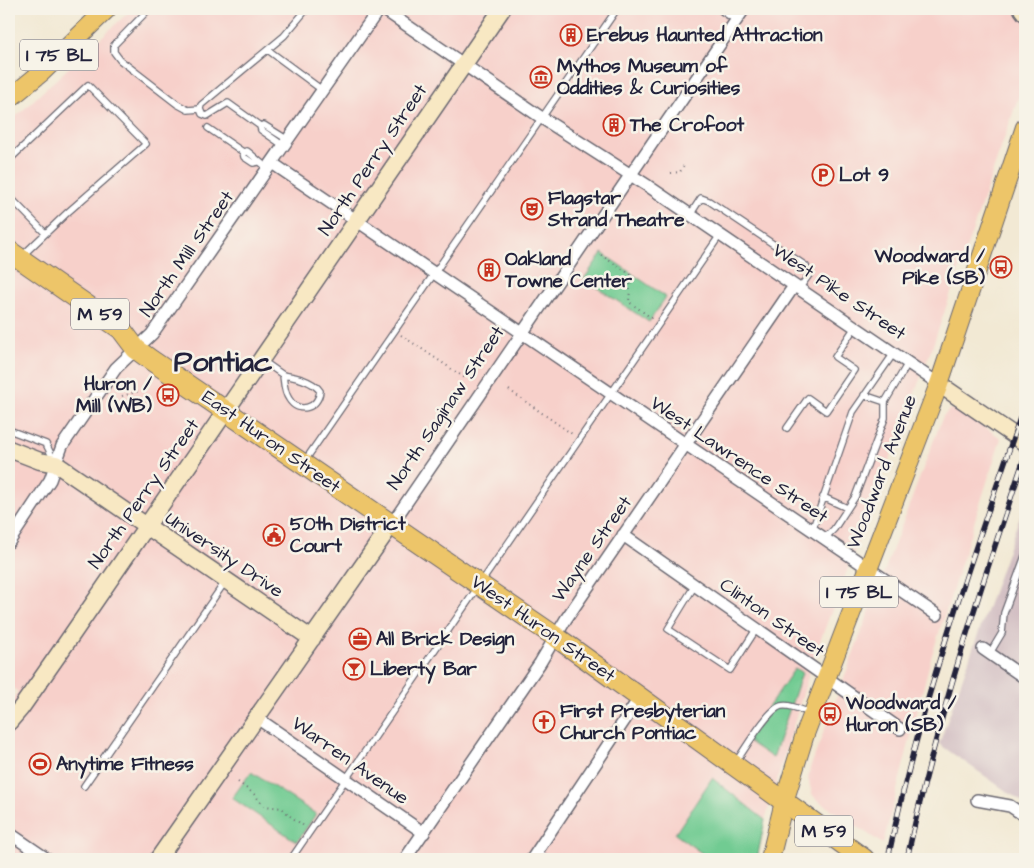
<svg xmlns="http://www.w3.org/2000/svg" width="1034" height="868" font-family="'Architects Daughter',sans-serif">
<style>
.built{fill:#f7d0ca}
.industrial{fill:#d2bec2}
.green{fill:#71cb92;stroke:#4a7666}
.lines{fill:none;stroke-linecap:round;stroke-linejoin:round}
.lane-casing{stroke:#6b6871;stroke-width:8}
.street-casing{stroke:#6b6871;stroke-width:14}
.secondary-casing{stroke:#6b6871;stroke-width:19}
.primary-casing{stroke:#6b6871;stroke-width:20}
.highway-casing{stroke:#6b6871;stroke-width:22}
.path{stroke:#6b6871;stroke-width:2;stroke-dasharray:1 4;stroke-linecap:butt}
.lane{stroke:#fff;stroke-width:5.5}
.street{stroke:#fff;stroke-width:11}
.secondary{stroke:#f8e8c3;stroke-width:16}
.primary{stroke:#edc569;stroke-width:18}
.highway{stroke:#edc569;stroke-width:20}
.rail-casing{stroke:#22223b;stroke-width:5.5}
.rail{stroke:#f7f3e8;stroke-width:4;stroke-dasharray:11;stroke-linecap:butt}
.labels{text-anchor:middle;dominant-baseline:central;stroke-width:5;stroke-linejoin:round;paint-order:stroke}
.shield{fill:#f7f3e8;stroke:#62616f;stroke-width:1}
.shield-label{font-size:18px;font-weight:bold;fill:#22223b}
.poi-label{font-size:19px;font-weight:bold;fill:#22223b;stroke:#f7f3e8;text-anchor:start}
.street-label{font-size:19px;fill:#22223b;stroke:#f7f3e8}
.town-label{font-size:29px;font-weight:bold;fill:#22223b;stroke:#f7f3e8}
</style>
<rect width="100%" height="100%" fill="#f7f3e8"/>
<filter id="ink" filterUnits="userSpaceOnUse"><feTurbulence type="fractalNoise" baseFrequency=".02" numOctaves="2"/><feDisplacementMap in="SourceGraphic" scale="10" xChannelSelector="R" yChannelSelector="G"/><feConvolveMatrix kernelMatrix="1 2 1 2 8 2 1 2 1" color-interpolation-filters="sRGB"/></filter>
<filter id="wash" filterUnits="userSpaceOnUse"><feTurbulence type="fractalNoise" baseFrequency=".0096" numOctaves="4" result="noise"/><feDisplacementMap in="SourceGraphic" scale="20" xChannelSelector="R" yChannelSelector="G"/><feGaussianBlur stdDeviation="1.12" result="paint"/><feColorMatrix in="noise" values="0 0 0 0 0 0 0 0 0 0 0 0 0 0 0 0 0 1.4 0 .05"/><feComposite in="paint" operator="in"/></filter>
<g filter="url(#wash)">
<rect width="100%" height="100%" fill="#f2e9d4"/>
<path class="built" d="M132,9H1025V78L933,345L814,657L765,820L712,778L676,834L710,859H16L9,854V703L18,692L9,685V123Z
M951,409L960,411L1001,438L931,658L883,844L816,799L812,794L808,778L810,768L943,416Z"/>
<path class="industrial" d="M1025,502V804L939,744Z"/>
<path class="green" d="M602,253L666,297L649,322L584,279Z
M795,668L802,673L773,758L746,740Z
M251,772L316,814L297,842L232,798Z
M712,778L765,820L757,859H710L675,834Z"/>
</g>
<g filter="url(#ink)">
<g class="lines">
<g class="lane-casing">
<path id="lane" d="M149,9L114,45V52L120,60L177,104L188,110L200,109
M268,50L322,90
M260,126L261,130L284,146
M208,128L243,152
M288,140L264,125L260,126L228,103L207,116L202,114L200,109L201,105L284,36L307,9
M9,160L88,85L146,144L68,212L23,255
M258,162L253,163L244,157L243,152L247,151C255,157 260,163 268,168
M9,196L45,233
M690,215L701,198L709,201L806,266L809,275L799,289
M263,361L283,375
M283,375C295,377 312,380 320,391C318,409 298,414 289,399C284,392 284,383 283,375Z
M864,395L885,402
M787,428L808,398L826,411L854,370L835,357L855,327
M9,430L46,444L54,460
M304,462L617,9
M823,497L847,508
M812,531L853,412L894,353
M824,539L834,529L855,497L885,418V402L908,363
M695,585L668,629L730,670L757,628
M990,653L1002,633L1004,613L1025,556
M735,763C744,751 768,709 781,706C791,704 801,710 810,713
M84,786L225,582
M537,852L548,859
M291,859L720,235"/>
</g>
<g class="street-casing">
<path id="street" d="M383,9L542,118L648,186L939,384
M724,9L738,18
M272,163L937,615
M391,525L744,9
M623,535L900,729
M9,542L50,480L62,446L116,368L152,334L379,9
M983,649L1025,678
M257,718L424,833
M977,800L1010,806L1025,816
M9,833L47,859
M405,859L540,663L566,619L794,286
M532,859L640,697"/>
</g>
<g class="secondary-casing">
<path id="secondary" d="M1022,9L1025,13
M939,384L1025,443
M9,449L40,461L56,464L312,639
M9,722L21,708L58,655L502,9
M158,859L391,525"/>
</g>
<g class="primary-casing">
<path id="primary" d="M9,99L42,72L107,9
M770,859L784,802L805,734L939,384L1025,127"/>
</g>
<g class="highway-casing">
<path id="highway" d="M9,251L121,329L136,349L151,360L556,637L864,859"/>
</g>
<path class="path" d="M671,173L680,172L684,165
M601,255L631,275L629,302L653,319
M401,335L465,378
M509,390L572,434
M122,396L150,388
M238,782L254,794L264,806L282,808L290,816L304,826"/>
<use href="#lane" class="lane"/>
<use href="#street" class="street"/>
<use href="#secondary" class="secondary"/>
<use href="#primary" class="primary"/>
<use href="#highway" class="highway"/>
<g class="rail-casing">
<path id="rail" d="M888,859C920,703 973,554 1025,404
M907,859C936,722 980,589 1025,456"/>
</g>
<use href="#rail" class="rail"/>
</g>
</g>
<defs>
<g id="building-ring" transform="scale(1.125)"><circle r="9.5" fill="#f7f3e8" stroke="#c8321e" stroke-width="1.5"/><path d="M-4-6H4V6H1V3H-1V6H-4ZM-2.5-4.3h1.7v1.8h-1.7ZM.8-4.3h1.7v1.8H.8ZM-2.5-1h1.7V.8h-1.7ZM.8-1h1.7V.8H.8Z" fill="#c8321e"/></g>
<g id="museum-ring" transform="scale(1.125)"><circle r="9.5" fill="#f7f3e8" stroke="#c8321e" stroke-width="1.5"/><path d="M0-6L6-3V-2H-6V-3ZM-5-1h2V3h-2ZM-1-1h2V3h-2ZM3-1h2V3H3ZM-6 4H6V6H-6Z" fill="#c8321e"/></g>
<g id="parking-ring" transform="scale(1.125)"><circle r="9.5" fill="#f7f3e8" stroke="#c8321e" stroke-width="1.5"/><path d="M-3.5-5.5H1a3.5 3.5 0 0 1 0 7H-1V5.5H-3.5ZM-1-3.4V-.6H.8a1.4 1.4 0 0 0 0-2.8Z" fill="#c8321e"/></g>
<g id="theatre-ring" transform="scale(1.125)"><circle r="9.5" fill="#f7f3e8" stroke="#c8321e" stroke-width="1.5"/><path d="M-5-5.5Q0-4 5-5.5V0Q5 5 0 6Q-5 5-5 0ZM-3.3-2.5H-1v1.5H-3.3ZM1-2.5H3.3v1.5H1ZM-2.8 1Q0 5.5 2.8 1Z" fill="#c8321e"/></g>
<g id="bus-ring" transform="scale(1.125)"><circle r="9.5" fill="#f7f3e8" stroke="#c8321e" stroke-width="1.5"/><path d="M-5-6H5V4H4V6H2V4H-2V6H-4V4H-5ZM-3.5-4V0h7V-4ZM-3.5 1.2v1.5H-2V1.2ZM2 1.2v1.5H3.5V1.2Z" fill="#c8321e"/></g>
<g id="civic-ring" transform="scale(1.125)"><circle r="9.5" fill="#f7f3e8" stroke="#c8321e" stroke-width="1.5"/><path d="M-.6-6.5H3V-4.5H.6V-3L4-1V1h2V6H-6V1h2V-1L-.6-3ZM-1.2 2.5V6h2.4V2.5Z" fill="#c8321e"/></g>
<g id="office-ring" transform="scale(1.125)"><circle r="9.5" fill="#f7f3e8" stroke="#c8321e" stroke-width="1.5"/><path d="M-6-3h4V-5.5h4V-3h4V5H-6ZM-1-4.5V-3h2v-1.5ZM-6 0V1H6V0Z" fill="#c8321e"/></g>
<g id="bar-ring" transform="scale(1.125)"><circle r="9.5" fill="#f7f3e8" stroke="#c8321e" stroke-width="1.5"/><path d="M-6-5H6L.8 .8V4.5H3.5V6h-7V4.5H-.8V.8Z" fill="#c8321e"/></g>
<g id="church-ring" transform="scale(1.125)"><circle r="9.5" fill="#f7f3e8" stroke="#c8321e" stroke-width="1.5"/><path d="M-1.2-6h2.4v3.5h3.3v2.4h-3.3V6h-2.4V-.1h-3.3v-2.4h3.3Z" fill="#c8321e"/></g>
<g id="stadium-ring" transform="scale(1.125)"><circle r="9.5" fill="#f7f3e8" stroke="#c8321e" stroke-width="1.5"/><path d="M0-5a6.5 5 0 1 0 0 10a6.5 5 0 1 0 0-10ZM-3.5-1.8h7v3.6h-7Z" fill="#c8321e"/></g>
</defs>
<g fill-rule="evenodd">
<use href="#building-ring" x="571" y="35"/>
<use href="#museum-ring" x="541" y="77"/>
<use href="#building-ring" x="614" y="125"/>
<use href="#parking-ring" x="823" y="175"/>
<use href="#theatre-ring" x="532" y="209"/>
<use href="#bus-ring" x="1001" y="267"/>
<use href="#building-ring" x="489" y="270"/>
<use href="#bus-ring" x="168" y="395"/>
<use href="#civic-ring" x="274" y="535"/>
<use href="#office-ring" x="360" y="639"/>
<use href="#bar-ring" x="354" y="669"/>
<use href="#bus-ring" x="830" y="714"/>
<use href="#church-ring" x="544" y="722"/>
<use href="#stadium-ring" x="40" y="764"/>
</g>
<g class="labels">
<g class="shield">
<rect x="20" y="39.5" width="78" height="31" rx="4"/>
<rect x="71" y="298.5" width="58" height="31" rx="4"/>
<rect x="820" y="576.5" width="78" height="31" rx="4"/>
<rect x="795" y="815.5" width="58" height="31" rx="4"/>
</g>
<g class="shield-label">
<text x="59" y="55">I 75 BL</text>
<text x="100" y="314">M 59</text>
<text x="859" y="592">I 75 BL</text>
<text x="824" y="831">M 59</text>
</g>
<g class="poi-label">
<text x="587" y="35">Erebus Haunted Attraction</text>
<text x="557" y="66">Mythos Museum of<tspan x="557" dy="22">Oddities &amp; Curiosities</tspan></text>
<text x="630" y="125">The Crofoot</text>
<text x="839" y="175">Lot 9</text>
<text x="548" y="198">Flagstar<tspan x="548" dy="22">Strand Theatre</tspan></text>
<text x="985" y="256" text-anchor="end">Woodward /<tspan x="985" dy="22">Pike (SB)</tspan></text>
<text x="505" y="259">Oakland<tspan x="505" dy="22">Towne Center</tspan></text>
<text x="152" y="384" text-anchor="end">Huron /<tspan x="152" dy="22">Mill (WB)</tspan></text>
<text x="290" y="524">50th District<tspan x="290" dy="22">Court</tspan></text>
<text x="376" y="639">All Brick Design</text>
<text x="370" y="669">Liberty Bar</text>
<text x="846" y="703">Woodward /<tspan x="846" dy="22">Huron (SB)</tspan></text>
<text x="560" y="711">First Presbyterian<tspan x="560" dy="22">Church Pontiac</tspan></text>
<text x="56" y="764">Anytime Fitness</text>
</g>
<g class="street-label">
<text transform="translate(373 160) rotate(-56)">North Perry Street</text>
<text transform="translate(187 254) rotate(-55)">North Mill Street</text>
<text transform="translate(839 292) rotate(34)">West Pike Street</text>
<text transform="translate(446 408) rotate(-56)">North Saginaw Street</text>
<text transform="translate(271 442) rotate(35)">East Huron Street</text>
<text transform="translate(739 460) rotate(34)">West Lawrence Street</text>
<text transform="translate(882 472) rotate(-69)">Woodward Avenue</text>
<text transform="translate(144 494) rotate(-55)">North Perry Street</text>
<text transform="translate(592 549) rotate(-55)">Wayne Street</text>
<text transform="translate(224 555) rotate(34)">University Drive</text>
<text transform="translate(772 618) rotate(35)">Clinton Street</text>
<text transform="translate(543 629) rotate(35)">West Huron Street</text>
<text transform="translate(350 761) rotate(35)">Warren Avenue</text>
</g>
<g class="town-label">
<text x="223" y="362">Pontiac</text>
</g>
</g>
<rect width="1034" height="868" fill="none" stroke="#f7f3e8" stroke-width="30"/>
</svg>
